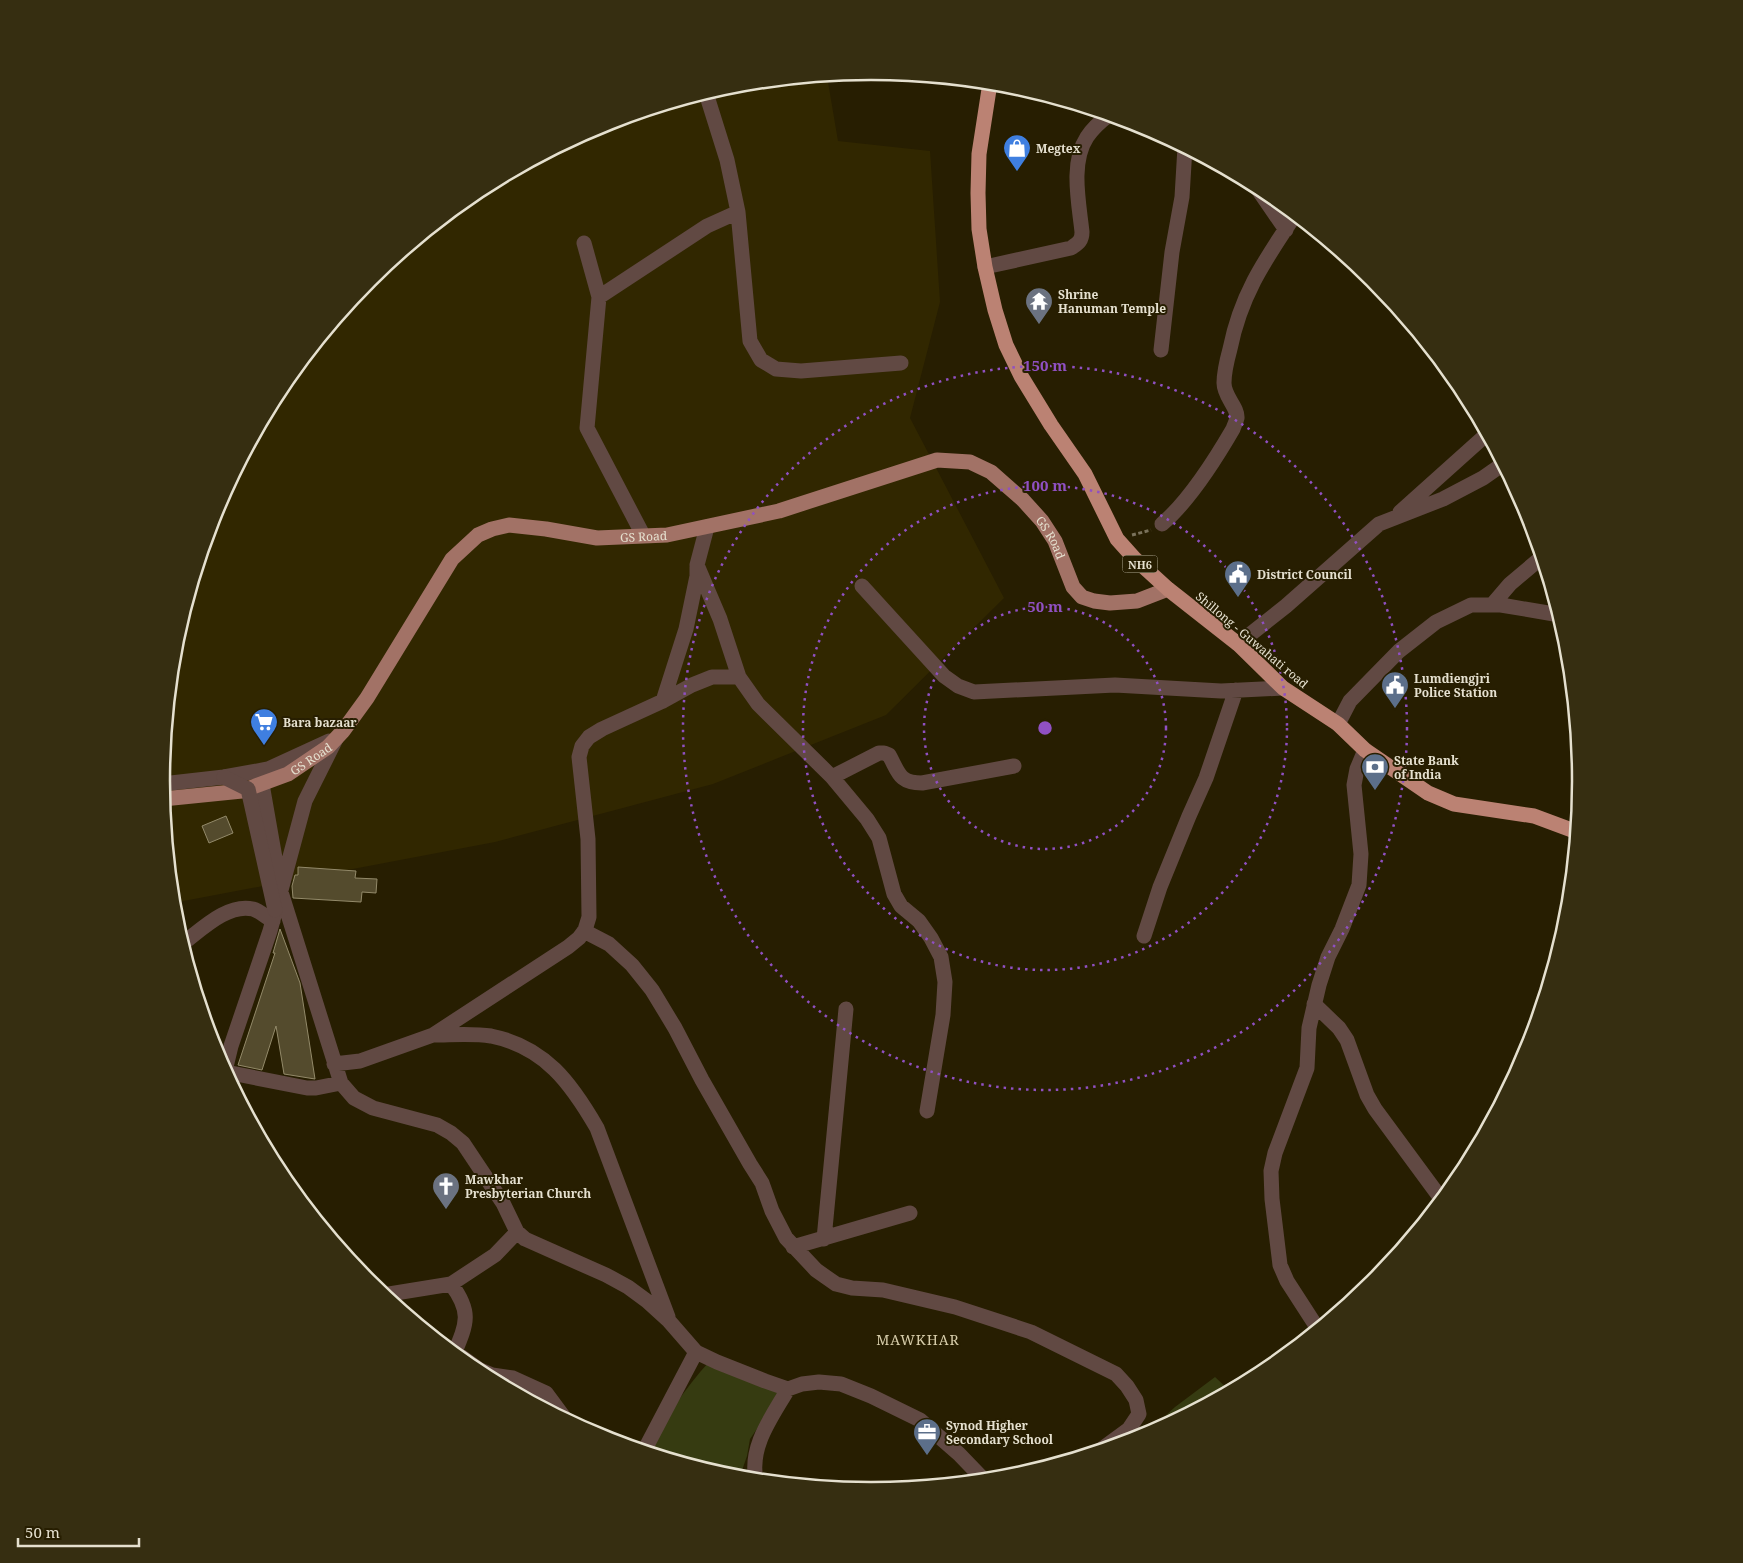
<svg xmlns="http://www.w3.org/2000/svg" width="1743" height="1563" font-family="'Noto Serif',serif">
<style>
.built{fill:#312700}
.green{fill:#363b11}
.building{fill:#544b2d;stroke:#938a6a}
.lines{fill:none;stroke-linecap:round;stroke-linejoin:round}
.path{stroke:#7a725b;stroke-width:3;stroke-dasharray:4 2.5;stroke-linecap:butt}
.minor{stroke:#614943;stroke-width:15}
.major{stroke:#a27266;stroke-width:15}
.highway{stroke:#bb8273;stroke-width:15}
.minor-bridge{stroke:#614943;stroke-width:15}
.ring{fill:none;stroke:#9050c2;stroke-width:2.5;stroke-dasharray:2.5 5}
.labels{text-anchor:middle;dominant-baseline:central;stroke-width:4;stroke-linejoin:round;paint-order:stroke}
.shield{fill:#271e01;stroke:#aca691;stroke-width:1}
.shield-label{font-size:11px;font-weight:bold;fill:#e5e0cf}
.poi-label{font-size:12px;font-weight:bold;fill:#e5e0cf;stroke:#271e01;text-anchor:start}
.street-label{font-size:12px;fill:#e5e0cf;stroke:#271e01}
.neighbourhood-label{font-size:14px;letter-spacing:1px;fill:#d6cca9;stroke:#271e01}
.rim{fill:none;stroke:#e5e0cf;stroke-width:2.5}
.centre{fill:#9050c2;stroke:#271e01;stroke-width:2.5}
.ring-label{font-size:15px;text-anchor:middle;font-weight:bold;fill:#9050c2;stroke:#271e01;stroke-width:4;stroke-linejoin:round;paint-order:stroke}
</style>
<rect width="100%" height="100%" fill="#271e01"/>
<path class="built" d="M827,76L838,141L930,151L940,302L910,418L1004,598L886,715L713,784L495,842L173,903L161,781L175,643L215,509L281,387L369,279L477,191L600,125L733,85Z"/>
<path class="green" d="M709,1362L782,1392L750,1439L747,1456L739,1479L648,1452C663,1421 685,1388 709,1362Z
M1215,1377L1230,1391L1140,1439L1175,1407Z"/>
<path class="building" d="M226,816L233,833L209,843L202,826Z
M298,867L356,871L355,878L377,879L376,893L362,892L361,902L293,898L292,886L295,875H298Z
M280,929L300,983L315,1079L284,1074L276,1026L262,1070L238,1065L275,953H273Z"/>
<g class="lines">
<path class="path" d="M1132,535L1151,530"/>
<path class="minor" d="M706,93L727,160L738,212L750,341L761,360L776,369L801,371L901,363
M1255,185L1286,230
M584,243L599,297L587,428L643,535
M985,267L1071,248C1078,243 1082,241 1082,232C1079,203 1070,163 1087,137C1093,128 1101,121 1109,115
M599,297L707,226L738,212
M1161,350L1172,252L1182,197L1185,147
M1400,512L1487,434
M1162,524C1189,501 1215,460 1233,429C1234,426 1236,422 1237,418C1238,407 1224,397 1224,383C1224,371 1227,360 1230,349C1241,294 1265,260 1295,215
M707,527L697,565L720,619L739,677L758,704L832,777L867,819L879,838L894,894L901,906L919,921L931,938L941,957L945,982L943,1015L927,1111
M862,586L944,676L958,686L974,692L1115,685L1221,691L1283,688
M1492,605L1510,584L1542,557
M1238,644L1286,606L1379,524L1443,499L1483,478L1503,464
M663,701L686,629L697,576V567
M1338,724L1350,701L1399,651L1436,622L1471,605H1501L1560,615
M832,777L879,753H884L889,755C899,773 899,783 922,783L1014,766
M162,784L224,777L268,769L329,741
M262,784L281,892L341,1083L354,1098L373,1108L437,1125L451,1133L463,1143L503,1203L517,1232L525,1239L606,1275L628,1287L647,1301L669,1321L696,1352L717,1362L765,1381L788,1389L802,1384L819,1382L841,1384L871,1396L920,1420L959,1454L985,1481
M584,931L609,944L632,965L652,990L675,1028L702,1080L750,1164L762,1183L772,1211L786,1238L816,1270L836,1284L852,1288L883,1290L955,1307L1031,1332L1116,1374L1127,1386L1136,1400L1139,1414L1129,1429L1099,1451
M1144,936L1160,887L1189,816L1206,778L1236,690
M182,944C201,930 227,903 253,909C260,911 267,918 273,921
M1314,1004L1339,1028L1347,1040L1367,1095L1375,1109L1442,1200
M433,1035C451,1035 473,1033 491,1036C545,1047 571,1083 597,1128L668,1317
M334,1064L360,1061L433,1035L568,947L579,938L585,930L589,917L588,839L579,757L582,746L589,737L602,729L663,701L692,685L712,677H739
M225,1071L231,1046L270,931L305,801L336,739
M226,1072L307,1088H316L341,1083
M824,1239L846,1009
M793,1247L910,1213
M451,1284C472,1312 467,1323 454,1354
M383,1295L451,1284L495,1255L517,1232
M1318,1329L1287,1281L1280,1265L1272,1199L1271,1171L1275,1153L1307,1068L1309,1028L1319,985L1328,957L1342,929L1359,885L1361,854L1354,785L1357,769L1365,750
M455,1352L480,1370L492,1375L513,1378L546,1393L566,1420
M644,1451L696,1352
M756,1480C749,1446 772,1417 788,1389"/>
<path class="major" id="s1" d="M163,799L242,791L288,774L328,747L343,731L367,698L452,559L478,535L492,529L509,525L546,529L597,538L667,535L779,511L937,460L970,462L991,472L1023,500L1042,521L1055,541L1073,587L1082,597L1094,601L1110,603L1137,601L1168,589"/>
<path class="highway" d="M990,83L979,154L978,193L979,229L985,267L995,310L1006,345L1021,376L1051,425L1085,474L1117,539L1134,558L1168,589L1238,644L1283,688L1338,724L1365,750L1428,793L1454,804L1534,816L1577,832"/>
<path class="minor-bridge" d="M224,777L248,789L275,910"/>
</g>
<g class="ring">
<circle cx="1045" cy="728" r="121"/>
<circle cx="1045" cy="728" r="242"/>
<circle cx="1045" cy="728" r="362"/>
</g>
<defs>
<g id="shop-pin" transform="scale(1.4375)"><path d="M0 17L-7.5 6A9.5 9.5 0 1 1 7.5 6Z" fill="#3f7fe0" stroke="#271e01"/><path d="M-5-2.5h2.3a2.7 3.5 0 0 1 5.4 0H5L5.5 6h-11ZM-1.5-2.5h3a1.5 2.3 0 0 0-3 0Z" fill="#fff"/></g>
<g id="temple-pin" transform="scale(1.4375)"><path d="M0 17L-7.5 6A9.5 9.5 0 1 1 7.5 6Z" fill="#6b7280" stroke="#271e01"/><path d="M0-6L5-2H3V0L6.5 2.5H4V6H1.5V3h-3V6H-4V2.5H-6.5L-3 0V-2H-5Z" fill="#fff"/></g>
<g id="civic-pin" transform="scale(1.4375)"><path d="M0 17L-7.5 6A9.5 9.5 0 1 1 7.5 6Z" fill="#5c6f8a" stroke="#271e01"/><path d="M-.6-6.5H3V-4.5H.6V-3L4-1V1h2V6H-6V1h2V-1L-.6-3ZM-1.2 2.5V6h2.4V2.5Z" fill="#fff"/></g>
<g id="supermarket-pin" transform="scale(1.4375)"><path d="M0 17L-7.5 6A9.5 9.5 0 1 1 7.5 6Z" fill="#3f7fe0" stroke="#271e01"/><path d="M-6-5.5h2.5l.6 2H6L4.5 2H-2.5L-4.4-4H-6ZM-1.5 3.2a1.3 1.3 0 1 0 .1 0ZM3 3.2a1.3 1.3 0 1 0 .1 0Z" fill="#fff"/></g>
<g id="bank-pin" transform="scale(1.4375)"><path d="M0 17L-7.5 6A9.5 9.5 0 1 1 7.5 6Z" fill="#5c6f8a" stroke="#271e01"/><path d="M-6-4H6V4H-6ZM0-2.3a2.3 2.3 0 1 0 0 4.6a2.3 2.3 0 1 0 0-4.6Z" fill="#fff"/></g>
<g id="church-pin" transform="scale(1.4375)"><path d="M0 17L-7.5 6A9.5 9.5 0 1 1 7.5 6Z" fill="#6b7280" stroke="#271e01"/><path d="M-1.2-6h2.4v3.5h3.3v2.4h-3.3V6h-2.4V-.1h-3.3v-2.4h3.3Z" fill="#fff"/></g>
<g id="office-pin" transform="scale(1.4375)"><path d="M0 17L-7.5 6A9.5 9.5 0 1 1 7.5 6Z" fill="#5c6f8a" stroke="#271e01"/><path d="M-6-3h4V-5.5h4V-3h4V5H-6ZM-1-4.5V-3h2v-1.5ZM-6 0V1H6V0Z" fill="#fff"/></g>
</defs>
<g fill-rule="evenodd">
<use href="#shop-pin" x="1017" y="148"/>
<use href="#temple-pin" x="1039" y="301"/>
<use href="#civic-pin" x="1238" y="574"/>
<use href="#civic-pin" x="1395" y="685"/>
<use href="#supermarket-pin" x="264" y="722"/>
<use href="#bank-pin" x="1375" y="767"/>
<use href="#church-pin" x="446" y="1186"/>
<use href="#office-pin" x="927" y="1432"/>
</g>
<g class="labels">
<rect class="shield" x="1122.5" y="555.5" width="35" height="17" rx="4"/>
<g class="shield-label">
<text x="1140" y="564">NH6</text>
</g>
<g class="poi-label">
<text x="1036" y="148">Megtex</text>
<text x="1058" y="294">Shrine<tspan x="1058" dy="14">Hanuman Temple</tspan></text>
<text x="1257" y="574">District Council</text>
<text x="1414" y="678">Lumdiengjri<tspan x="1414" dy="14">Police Station</tspan></text>
<text x="283" y="722">Bara bazaar</text>
<text x="1394" y="760">State Bank<tspan x="1394" dy="14">of India</tspan></text>
<text x="465" y="1179">Mawkhar<tspan x="465" dy="14">Presbyterian Church</tspan></text>
<text x="946" y="1425">Synod Higher<tspan x="946" dy="14">Secondary School</tspan></text>
</g>
<g class="street-label">
<text stroke="none"><textPath href="#s1" startOffset="606">GS Road</textPath></text>
<text stroke="none"><textPath href="#s1" startOffset="1056">GS Road</textPath></text>
<text transform="translate(1252 640) rotate(40)">Shillong - Guwahati road</text>
<text stroke="none"><textPath href="#s1" startOffset="156">GS Road</textPath></text>
</g>
<g class="neighbourhood-label">
<text x="918" y="1339">MAWKHAR</text>
</g>
</g>
<path d="M0 0H1743V1563H0ZM170 781a701 701 0 1 1 1402 0a701 701 0 1 1-1402 0Z" fill="#362e11" fill-rule="evenodd"/>
<path class="rim" d="M170 781a701 701 0 1 1 1402 0a701 701 0 1 1-1402 0Z"/>
<circle cx="1045" cy="728" r="8" class="centre"/>
<g class="ring-label">
<text x="1045" y="371">150 m</text>
<text x="1045" y="491">100 m</text>
<text x="1045" y="612">50 m</text>
</g>
<path d="M18 1538v8h121v-8" fill="none" stroke="#e5e0cf" stroke-width="2.5"/>
<text x="25" y="1538" font-size="15" fill="#e5e0cf" stroke="#271e01" stroke-width="4" paint-order="stroke">50 m</text>
</svg>
